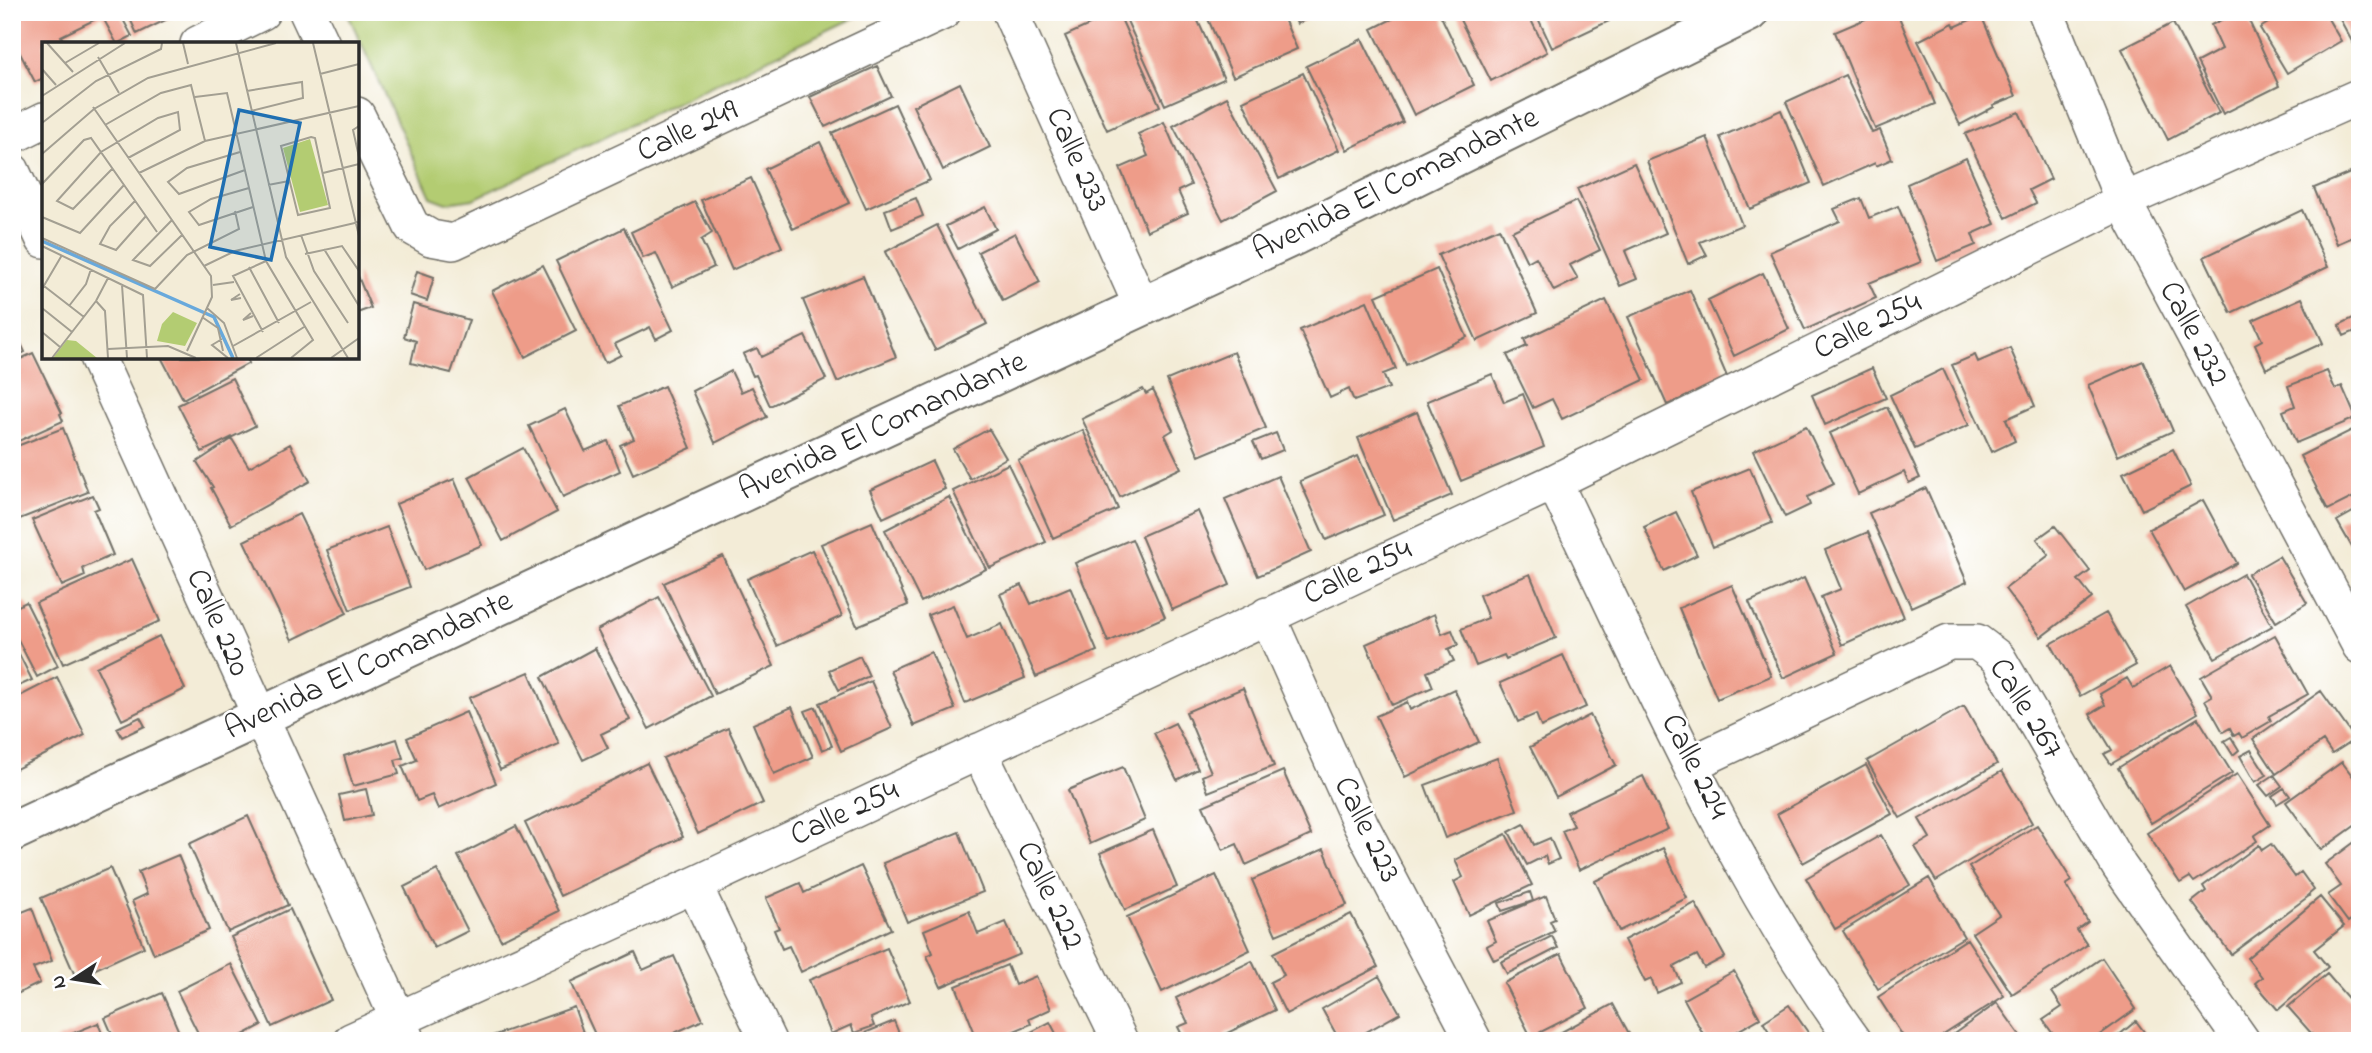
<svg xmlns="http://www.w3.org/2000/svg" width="2372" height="1053" font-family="'Indie Flower',sans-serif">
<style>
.green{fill:#b3cc72;stroke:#6f7c4e;stroke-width:2}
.building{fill:#ee9c89}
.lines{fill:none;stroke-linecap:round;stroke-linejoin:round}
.minor-casing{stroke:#716f67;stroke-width:38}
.tertiary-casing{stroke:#716f67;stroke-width:42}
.minor{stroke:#fff;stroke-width:35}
.tertiary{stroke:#fff;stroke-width:38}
.labels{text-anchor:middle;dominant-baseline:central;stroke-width:5;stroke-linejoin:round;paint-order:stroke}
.street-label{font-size:32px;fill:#2b2b2b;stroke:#fff}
.inset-river{fill:none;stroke:#68a9dc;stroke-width:3.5}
.inset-road{fill:none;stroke:#a39f92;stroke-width:2}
.view{fill:#1f6fb2;fill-opacity:0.15;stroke:#1f6fb2;stroke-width:3.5}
.inset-edge{fill:none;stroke:#2b2b2b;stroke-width:3.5}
</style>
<rect width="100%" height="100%" fill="#fff"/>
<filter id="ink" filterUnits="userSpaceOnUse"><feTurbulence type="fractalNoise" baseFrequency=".0143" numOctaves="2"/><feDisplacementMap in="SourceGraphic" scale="14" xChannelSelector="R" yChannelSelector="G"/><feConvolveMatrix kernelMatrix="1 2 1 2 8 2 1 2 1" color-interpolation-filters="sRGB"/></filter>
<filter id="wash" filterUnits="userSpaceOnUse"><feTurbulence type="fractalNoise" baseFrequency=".00686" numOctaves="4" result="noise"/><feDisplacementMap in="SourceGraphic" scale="28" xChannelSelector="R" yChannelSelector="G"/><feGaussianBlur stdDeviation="1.57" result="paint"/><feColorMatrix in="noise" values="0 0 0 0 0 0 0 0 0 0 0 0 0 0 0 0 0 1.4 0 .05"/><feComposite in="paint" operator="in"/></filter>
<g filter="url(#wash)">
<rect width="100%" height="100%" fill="#f3ecd7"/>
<path class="green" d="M347,12H866L474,199L447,203L431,197Z"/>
<g id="blocks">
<path class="building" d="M12,12H119L132,36L117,44L102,16L61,36L65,44H44V78L35,82L12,38Z
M127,12H182L137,34Z
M1118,12L1160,106L1107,130L1065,36Z
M1123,12H1194L1224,79L1165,105Z
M1205,12H1281L1297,49L1233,77Z
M1292,12H1322L1297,24Z
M1406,12H1439L1474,85L1414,115L1372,29Z
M1456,12H1527L1547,52L1491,81Z
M1535,12H1605L1609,21L1552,48Z
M1882,12H1897L1935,104L1875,129L1835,32Z
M2237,12H2245L2279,86L2223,114L2197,62L2222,49L2211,25Z
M2286,12H2324L2341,41L2287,73L2260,28Z
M2336,12H2360V45L2355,47Z
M1981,15L2016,96L1993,105L1994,107L1960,125L1918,41L1953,23L1955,27Z
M2173,23L2219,113L2168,140L2122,49Z
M1362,39L1403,122L1347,150L1306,66Z
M877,66L891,96L825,127L810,97Z
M1303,73L1339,150L1279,179L1243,101Z
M1845,75L1872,133L1880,130L1892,159L1876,166L1875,163L1824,186L1786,102Z
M960,83L990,147L943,170L913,106Z
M1227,97L1277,191L1223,220L1173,126Z
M895,104L930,180L866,209L832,133Z
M1781,110L1811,183L1750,209L1720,137Z
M2019,112L2051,179L2029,190L2036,203L2006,218L1965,134Z
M1164,122L1191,185L1178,191L1188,213L1147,231L1120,168L1148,156L1138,134Z
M1707,137L1742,225L1700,242L1707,255L1688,264L1647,161Z
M820,142L849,203L793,229L765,169Z
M1966,158L1995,224L1972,234L1976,245L1937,261L1907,184Z
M1634,163L1666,233L1625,251L1637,279L1620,286L1577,189Z
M2360,169V234L2337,244L2314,188Z
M751,178L782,247L732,270L701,200Z
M916,198L923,216L892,229L885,210Z
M1861,198L1869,218L1898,206L1921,262L1869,283L1876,298L1805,330L1770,252L1840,221L1834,209Z
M1576,201L1600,250L1570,265L1578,279L1554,291L1536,257L1527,262L1512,231Z
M695,202L712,233L701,240L714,267L672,287L656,253L643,258L631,232Z
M985,207L996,229L958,249L946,226Z
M2302,210L2328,267L2231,313L2204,257Z
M937,225L987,324L935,350L885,252Z
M624,228L673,330L656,339L650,327L615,344L621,355L605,363L556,261Z
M1499,228L1537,313L1477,341L1438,255Z
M1015,233L1040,282L1003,301L978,252Z
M543,265L576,331L525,357L492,291Z
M1437,269L1467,337L1406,365L1376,296Z
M417,271L434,277L427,301L410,295Z
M1763,273L1789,329L1734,356L1708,300Z
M357,274L371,308L357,313Z
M863,276L896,357L837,382L803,300Z
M1690,290L1728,379L1667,405L1628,317Z
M2302,298L2323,343L2266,369L2255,344L2262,340L2253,320Z
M1606,300L1644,380L1562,419L1552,399L1533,408L1507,355L1527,346L1524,339Z
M1367,301L1396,369L1383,374L1389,388L1354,401L1349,389L1330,398L1300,330Z
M413,304L469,320L451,373L411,363L416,341L404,337Z
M2355,317L2360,329L2344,336L2339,325Z
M12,318L18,330L15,331L25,352L12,358Z
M805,336L826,379L770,406L756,375L753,376L743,354L757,348L761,357Z
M2010,348L2035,406L2006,419L2015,441L1992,452L1952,365L1975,355L1978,362Z
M1234,352L1266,428L1199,456L1167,380Z
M33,353L62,413L60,414L63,421L12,444V363Z
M161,357H246L249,363L183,399Z
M2143,361L2173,431L2118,456L2088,385Z
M1872,368L1886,398L1825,425L1812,395Z
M1943,369L1969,425L1915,449L1890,395Z
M731,371L741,392L752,387L767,417L715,443L692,391Z
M2327,371L2335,389L2342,386L2356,418L2296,443L2283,411L2295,406L2288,386Z
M1492,374L1504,402L1523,394L1544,447L1461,481L1427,401Z
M232,378L255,426L202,452L178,405Z
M664,386L691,448L633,474L620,445L634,439L619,406Z
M1143,389L1146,394L1153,390L1173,430L1165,435L1181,468L1120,497L1082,419Z
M1887,407L1920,478L1909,483L1904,472L1858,494L1830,433Z
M565,409L585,451L608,441L620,471L563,497L529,426Z
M1417,412L1452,495L1393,520L1358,438Z
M1806,426L1834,484L1807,497L1810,505L1785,517L1753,451Z
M2360,426V494L2328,510L2300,456Z
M63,428L88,492L12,522V448Z
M989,429L1006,458L970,479L953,449Z
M1083,430L1118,509L1053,538L1018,460Z
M1276,433L1283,450L1261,459L1253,442Z
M232,439L249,467L290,444L310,481L231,525L211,488L213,487L197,462Z
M523,448L557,512L503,541L469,477Z
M2173,449L2191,486L2142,510L2123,473Z
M1358,456L1384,515L1326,540L1300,481Z
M932,461L945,489L883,518L870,490Z
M1008,464L1046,542L990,568L953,491Z
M1750,468L1772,523L1713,547L1691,492Z
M1278,476L1311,552L1258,576L1225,499Z
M454,479L482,545L424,570L396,504Z
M1926,488L1967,582L1911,607L1869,513Z
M93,495L99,508L94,510L113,555L83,568L85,576L62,586L32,520Z
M949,497L986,569L921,602L885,530Z
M2203,500L2237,563L2184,592L2149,529Z
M2360,508V561L2337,521Z
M1198,511L1230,585L1172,610L1141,536Z
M1676,512L1697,555L1664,571L1644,527Z
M299,514L347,613L292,640L244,541Z
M872,522L908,605L857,626L821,544Z
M2055,526L2090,571L2078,580L2092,598L2041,637L2005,589L2049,555L2037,539Z
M387,527L410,587L350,610L327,550Z
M1868,532L1904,617L1842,645L1821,597L1841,589L1825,550Z
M1132,539L1165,617L1108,642L1075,563Z
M812,550L842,616L777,646L747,579Z
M723,556L774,666L715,694L664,583Z
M2279,556L2307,603L2276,622L2248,574Z
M132,559L160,621L63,664L36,603Z
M1530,574L1556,638L1506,659L1504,655L1476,666L1461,629L1488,618L1479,595Z
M2243,574L2272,626L2215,658L2186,607Z
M1804,578L1837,653L1783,678L1749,602Z
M1022,585L1031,604L1070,587L1097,651L1036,677L1000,594Z
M1732,585L1771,676L1717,699L1679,608Z
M659,597L711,696L649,729L597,630Z
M26,602L58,666L37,677L12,628V609Z
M953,605L967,639L1002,624L1025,678L965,703L928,615Z
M2106,613L2136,665L2080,696L2051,644Z
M1434,614L1442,634L1452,630L1458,645L1448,649L1454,661L1427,672L1433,687L1392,705L1366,644Z
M2275,635L2308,694L2269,716L2271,721L2242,738L2239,733L2234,736L2230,728L2223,732L2205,700L2212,696L2201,677Z
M159,636L185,689L122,720L96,667Z
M12,640L32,680L12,689Z
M595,648L630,720L601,734L608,748L583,760L542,677Z
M931,652L955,709L914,726L890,670Z
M1563,655L1586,707L1541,727L1536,714L1518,722L1500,683Z
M860,656L869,676L839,690L829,670Z
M2170,666L2198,713L2111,764L2104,754L2112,750L2090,714L2105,705L2100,694L2127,678L2133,688Z
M529,672L559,744L500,770L469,698Z
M57,677L85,735L12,771V700Z
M871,681L892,728L841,751L820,703Z
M1243,688L1274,766L1208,792L1202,776L1211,772L1186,712Z
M1454,689L1479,742L1405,777L1376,716L1407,702L1410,710Z
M2321,691L2355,739L2332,754L2323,741L2276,774L2253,739Z
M1964,706L1997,764L1900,818L1867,761Z
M792,707L813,757L774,774L753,724Z
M816,707L832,746L822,750L805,711Z
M466,712L496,783L438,809L432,795L417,801L402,766L417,760L407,738Z
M1590,715L1616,765L1556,797L1530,747Z
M140,717L145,726L122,737L117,728Z
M2198,718L2232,773L2151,823L2118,768Z
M1175,723L1198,769L1177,780L1154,733Z
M728,728L763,803L698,834L663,758Z
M2231,737L2239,750L2233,755L2224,741Z
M397,739L403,758L395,760L399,774L353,786L344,756Z
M2251,750L2267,775L2255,782L2240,756Z
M1497,758L1517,810L1445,838L1425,785Z
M2342,762L2360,786V822L2321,850L2286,802Z
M647,763L683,837L560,896L525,823Z
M1866,765L1892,814L1803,863L1777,814Z
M1123,767L1145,820L1090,844L1068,790Z
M1283,771L1311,835L1246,865L1237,844L1223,850L1203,806Z
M2002,771L2032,823L1936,881L1915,847L1930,838L1919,819Z
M2237,774L2270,825L2254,836L2257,841L2194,882L2190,877L2180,883L2147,833Z
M2274,775L2282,786L2268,796L2259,785Z
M1643,776L1668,829L1579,870L1562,831L1574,826L1567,812Z
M2284,788L2290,796L2277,804L2272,796Z
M366,789L372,815L345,821L339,795Z
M248,816L288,905L228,932L189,844Z
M1524,824L1534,845L1550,838L1559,859L1548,864L1545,856L1527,865L1509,832Z
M2037,825L2072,881L2066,885L2088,922L2077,930L2087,945L2012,994L1972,933L1999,915L1969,867Z
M516,826L559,911L501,940L458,856Z
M1153,830L1177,887L1125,910L1100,853Z
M959,832L983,892L907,922L883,863Z
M1506,834L1532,885L1469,915L1454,882L1463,877L1455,860Z
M1881,835L1910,885L1835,929L1806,878Z
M2360,838V913L2348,922L2328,895L2341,886L2325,864Z
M2271,844L2295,877L2301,872L2314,890L2308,895L2309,896L2231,954L2192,902L2206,891L2203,886L2259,845L2262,850Z
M1663,848L1687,898L1619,931L1595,881Z
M1324,849L1347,905L1276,935L1252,880Z
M178,855L209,930L154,954L132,901L147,894L138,872Z
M861,866L891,929L801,972L789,946L782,949L774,930L779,928L766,898L800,883L804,893Z
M110,868L144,947L76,978L41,898Z
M437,870L468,931L434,948L404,887Z
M1216,875L1250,950L1162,992L1127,917Z
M1929,878L1964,937L1878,989L1843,931Z
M1530,892L1533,901L1502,911L1499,903Z
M1546,896L1555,919L1550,921L1555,931L1494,960L1487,946L1496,941L1487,921Z
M2320,897L2344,926L2314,950L2328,967L2278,1010L2255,983L2262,977L2247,958Z
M1695,903L1725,957L1704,968L1697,955L1674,967L1681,982L1657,993L1651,979L1645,982L1624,940Z
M32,908L52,961L33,968L40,983L15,995L12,988V916Z
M290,909L331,1000L272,1027L231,937Z
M969,911L978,934L1006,922L1020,954L941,987L927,956L933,953L924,930Z
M1351,914L1378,967L1286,1014L1270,982L1284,975L1273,953Z
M1552,936L1558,948L1507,974L1501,962Z
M1967,939L2004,996L1934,1041H1906L1878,997Z
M887,948L910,1001L871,1018L874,1026L854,1033L851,1025L831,1034L809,980Z
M635,952L643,970L674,956L703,1020L657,1041H598L571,982Z
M1561,954L1588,1008L1531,1037L1504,983Z
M2102,958L2136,1009L2091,1041H2058L2043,1020L2062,1007L2052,992Z
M1252,961L1275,1010L1225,1034L1226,1041H1185L1178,1027L1188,1023L1176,998Z
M231,964L262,1025L232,1041H202L177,991Z
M1007,965L1015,985L1036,976L1051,1009L1029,1019L1031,1024L990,1041H978L956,986Z
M1734,971L1760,1018L1720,1041H1707L1684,999Z
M2327,974L2360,1012V1032L2350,1041H2318L2288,1007Z
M1379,976L1400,1013L1350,1041H1340L1322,1009Z
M162,993L183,1041H115L105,1018Z
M1997,1003L2024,1041H1944Z
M1613,1004L1633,1041H1545Z
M1789,1005L1814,1041H1775L1763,1022Z
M574,1007L586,1041H481V1040Z
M894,1021L902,1041H845Z
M2136,1021L2151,1041H2112Z
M1050,1022L1060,1041H1014Z
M98,1023L105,1041H54Z"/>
</g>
</g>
<g filter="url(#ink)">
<use href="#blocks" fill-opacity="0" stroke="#716f67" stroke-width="2"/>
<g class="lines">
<g class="minor-casing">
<path id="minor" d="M307,12L322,44
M1010,12L1142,307
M2046,12L2123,201L2360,646
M198,44L262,12
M357,115L412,227L431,238L453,242L943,12
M12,136L44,120
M12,171L44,240
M97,357L408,1041
M1554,482C1646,672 1730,870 1854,1041
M1267,615L1361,825L1474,1041
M979,751L1120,1041
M1691,764L1949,642H1977L1998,658L2119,866L2242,1041
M694,885L768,1041
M351,1041L694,885L1554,482L2123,201L2360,96"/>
</g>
<g class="tertiary-casing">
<path id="tertiary" d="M12,832L1296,235L1749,12"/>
</g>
<use href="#minor" class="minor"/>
<use href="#tertiary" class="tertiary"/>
</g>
</g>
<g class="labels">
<g class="street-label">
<text transform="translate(688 132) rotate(-25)">Calle 249</text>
<text transform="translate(1076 160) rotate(66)">Calle 233</text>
<text transform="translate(1396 185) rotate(-26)">Avenida El Comandante</text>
<text transform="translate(1868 327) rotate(-26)">Calle 254</text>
<text transform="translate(2193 334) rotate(62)">Calle 232</text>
<text transform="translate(883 427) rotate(-25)">Avenida El Comandante</text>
<text transform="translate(1358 573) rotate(-25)">Calle 254</text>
<text transform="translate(217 623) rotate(66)">Calle 220</text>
<text transform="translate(369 666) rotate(-25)">Avenida El Comandante</text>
<text transform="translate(2025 709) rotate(58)">Calle 267</text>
<text transform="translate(1694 767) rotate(63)">Calle 224</text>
<text transform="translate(845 814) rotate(-25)">Calle 254</text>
<text transform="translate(1366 830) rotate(64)">Calle 223</text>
<text transform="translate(1049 896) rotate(64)">Calle 222</text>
</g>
</g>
<g transform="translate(42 42)">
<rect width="317" height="317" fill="#f3ecd7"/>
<path d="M268,97L286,163L258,170L241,106ZM131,270L155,281L143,304L115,299L120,282ZM25,298L34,299L55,316H11Z" fill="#b3cc72"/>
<path class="inset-river" d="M0,199L172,275L191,316"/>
<path class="inset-road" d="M5,1L31,30M141,1L146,22M194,1L244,215L306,316M271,1L317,194M56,15L77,51M23,21L57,1M0,27L14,43M278,32L317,22M205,49L260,40L261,56L209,69M0,54L83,1M153,55L185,51L224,219L271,298L249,316M51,65L169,234L170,255L145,309M0,81L54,39L119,7L120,1M63,83L119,51L149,43L163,99M317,84L311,88L317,115M269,95L273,96L288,166L256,173L239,104ZM198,110L145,126L126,140L137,152L203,128M0,112L52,67L106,36L234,1M71,126L31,167L15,159L59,110L116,76L136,70L138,88L86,116M97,131L163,99L317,64M281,131L317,122M0,142L42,98L49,96L115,190M226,143L247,139M207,146L169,157L147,170L157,183L211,165M93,159L68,184L58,202L74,208L104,174M0,175L38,191L82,143M130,178L91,218L108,224L140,193M259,193L272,229L306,281M0,196L113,247L145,213L197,187L193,169M0,204L101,253L105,316M282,207L317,264M263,212L300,204L317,229M162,224L193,209L317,180M207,225L237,281M80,243L85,316M171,243L192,240M2,244L42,275M0,247L20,213M198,252L189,258L199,256M54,259L63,269L66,316M27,264L44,242L49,227M0,266L30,290M165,266L182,281L195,316M209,271L201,278L211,274M160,275L176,286L181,309M0,290L18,305M221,290L191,234L224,219M180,297L170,303L186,316M191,304L269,260M66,307L126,304L154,316M10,316L54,259L66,236M214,316L262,285M289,316L317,296"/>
<path class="view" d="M197,68L258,81L229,218L168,205Z"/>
<rect width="317" height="317" class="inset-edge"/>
</g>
<rect width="2372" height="1053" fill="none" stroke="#fff" stroke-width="42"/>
<g transform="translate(74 979) rotate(258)" stroke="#ffffff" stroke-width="5" paint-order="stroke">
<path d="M0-5L12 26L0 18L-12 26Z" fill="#2b2b2b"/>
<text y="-10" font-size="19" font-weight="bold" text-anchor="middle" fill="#2b2b2b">N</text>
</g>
</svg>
